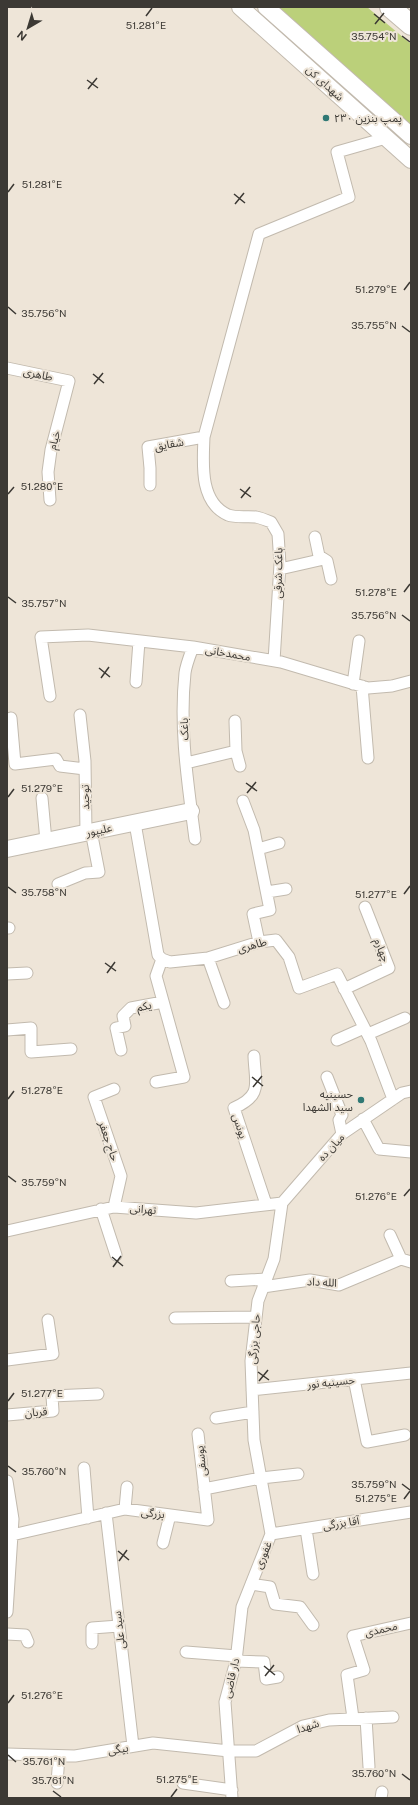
<svg xmlns="http://www.w3.org/2000/svg" width="418" height="1805" font-family="'Public Sans','Noto Sans Arabic',sans-serif">
<style>
.green{fill:#bbd07a}
.lines{fill:none;stroke-linecap:round;stroke-linejoin:round}
.street-casing{stroke:#c2baae;stroke-width:13}
.secondary-casing{stroke:#c2baae;stroke-width:18}
.highway-casing{stroke:#c2baae;stroke-width:22}
.street{stroke:#fff;stroke-width:11}
.secondary{stroke:#fff;stroke-width:16}
.highway{stroke:#fff;stroke-width:20}
.ticks{fill:none;stroke:#3c3934;stroke-width:1.5}
.poi-dot{fill:#2f7874;stroke:#eee5d8;stroke-width:1.5}
.labels{text-anchor:middle;dominant-baseline:central;stroke-width:4;stroke-linejoin:round;paint-order:stroke}
.street-label{font-size:11px;fill:#3c3934;stroke:#eee5d8}
.poi-label{font-size:11px;fill:#3c3934;stroke:#eee5d8;text-anchor:start}
.ticks-label{font-size:10px;text-anchor:middle;fill:#3c3934;stroke:#eee5d8;stroke-width:4;stroke-linejoin:round;paint-order:stroke}
</style>
<rect width="100%" height="100%" fill="#eee5d8"/>
<path class="green" d="M277,7H367L411,44V130Z"/>
<g class="lines">
<g class="street-casing">
<path id="street" d="M7,368L69,381L51,450L48,472L50,500
M150,485V468L148,447L204,437
M315,537L319,556L327,561L331,579
M280,569L324,559
M193,647C190,655 186,665 185,673C179,729 188,784 195,839
M274,661L280,564L278,534L271,522C266,520 261,518 256,517C248,516 236,518 228,515C199,502 203,463 204,437L259,234L349,197L337,152L386,138
M136,682L139,641
M353,684L359,641
M362,686L368,758
M50,696L41,637L88,635L193,647L281,662L368,688L392,686L411,681
M80,715L85,761L86,833
M11,718L15,764L56,759L60,766L85,769
M235,721L236,751L240,766
M186,763L236,751
M42,798L46,841
M243,801L254,830L270,910L253,914L259,942
M135,823L158,955L162,959L170,962L208,958L259,942L276,940L289,957L299,988L337,974L371,1041L393,1099
M258,849L279,843
M58,884L85,873L99,872L91,831
M267,892L286,889
M7,928H9
M208,958L224,1003
M7,974L27,973
M344,989L389,968L365,907
M7,1030L31,1028V1052L71,1049
M368,1034L405,1018
M337,1040L364,1028
M121,1050L116,1028L125,1026L123,1016L131,1008L163,1002
M254,1056C255,1084 263,1095 234,1108L266,1204
M327,1077L342,1115L339,1120L342,1134
M156,1082L184,1077L156,976L162,959
M363,1119L379,1149L411,1152
M282,1203L342,1134L402,1093L411,1091
M114,1207L121,1176L94,1097L114,1089
M101,1209L116,1255
M7,1231L114,1207L196,1213L282,1203
M390,1235L401,1259
M401,1259L411,1262
M231,1281L266,1279
M263,1287L310,1280L339,1285L401,1259
M175,1318L256,1317
M7,1360L53,1354L48,1320
M354,1379L367,1442L405,1435
M252,1390L411,1373
M7,1415L53,1411L52,1396L98,1394
M216,1418L253,1412
M84,1468L88,1518
M7,1481L13,1519L7,1612
M204,1489L261,1478L298,1474
M125,1509L127,1487
M106,1513L133,1746
M306,1529L313,1574
M271,1534L411,1512
M12,1535L125,1509L208,1520L198,1434
M163,1543L170,1515
M251,1584L270,1587L275,1604L300,1607L313,1625
M7,1634L25,1635L28,1642
M92,1643V1628L119,1626
M186,1652L237,1656
M236,1661L264,1662L266,1679L278,1677
M353,1718L347,1675L364,1670L353,1636L411,1623
M366,1718L369,1767
M7,1754L75,1756L153,1743L229,1751H256L303,1726L329,1720L393,1717
M57,1783L59,1756
M183,1783L232,1790
M232,1798L225,1702L236,1661L242,1607L271,1534L254,1440L251,1361L258,1301L274,1259L282,1203
M381,1798L382,1792"/>
</g>
<g class="secondary-casing">
<path id="secondary" d="M240,7L411,160
M266,7L411,136
M7,849L191,811"/>
</g>
<g class="highway-casing">
<path id="highway" d="M390,7L411,25"/>
</g>
<use href="#street" class="street"/>
<use href="#secondary" class="secondary"/>
<use href="#highway" class="highway"/>
</g>
<path class="ticks" d="M374,14L385,23M146,16L152,8M375,24L384,13M402,36L410,42M87,80L98,88M88,89L97,78M8,192L14,184M234,194L245,203M235,204L244,193M404,290L410,282M8,307L16,314M402,326L410,332M93,374L104,383M94,384L103,373M240,489L251,497M8,494L14,487M241,498L250,487M404,592L410,584M8,597L16,603M402,615L410,621M99,668L110,677M101,678L109,667M246,783L257,791M247,793L256,782M8,797L14,789M8,887L16,893M404,894L410,886M105,963L116,971M107,973L115,962M252,1077L263,1086M253,1087L262,1076M8,1099L14,1091M8,1176L16,1182M404,1196L410,1189M112,1257L123,1266M113,1267L121,1256M258,1372L269,1380M259,1381L268,1370M8,1401L14,1393M8,1466L16,1472M402,1484L410,1490M404,1499L410,1491M118,1551L129,1560M119,1561L127,1550M264,1666L275,1675M265,1676L274,1665M8,1703L14,1695M8,1755L16,1762M402,1774L410,1780M53,1791L61,1797M171,1797L177,1789"/>
<g class="poi-dot">
<circle cx="326" cy="118" r="4"/>
<circle cx="361" cy="1100" r="4"/>
</g>
<g class="labels">
<g class="street-label">
<text transform="translate(325 83) rotate(42)">شهدای کن</text>
<text transform="translate(38 374) rotate(12)">طاهری</text>
<text transform="translate(54 440) rotate(-76)">خیام</text>
<text transform="translate(169 444) rotate(-10)">شقایق</text>
<text transform="translate(278 573) rotate(-89)">باغک شرقی</text>
<text transform="translate(228 653) rotate(10)">محمدخانی</text>
<text transform="translate(184 729) rotate(-91)">باغک</text>
<text transform="translate(85 797) rotate(-91)">توحید</text>
<text transform="translate(99 830) rotate(-12)">علیپور</text>
<text transform="translate(252 945) rotate(-15)">طاهری</text>
<text transform="translate(382 950) rotate(68)">چهارم</text>
<text transform="translate(144 1006) rotate(-12)">یکم</text>
<text transform="translate(240 1126) rotate(72)">یونس</text>
<text transform="translate(109 1141) rotate(71)">حاج جعفر</text>
<text transform="translate(331 1147) rotate(-47)">میان ده</text>
<text transform="translate(143 1209) rotate(5)">تهرانی</text>
<text transform="translate(322 1282) rotate(3)">الله داد</text>
<text transform="translate(254 1339) rotate(-85)">حاجی بزرگی</text>
<text transform="translate(331 1382) rotate(-6)">حسینیه نور</text>
<text transform="translate(36 1412) rotate(-5)">قربان</text>
<text transform="translate(201 1461) rotate(-97)">یوسفی</text>
<text transform="translate(153 1513) rotate(7)">بزرگی</text>
<text transform="translate(341 1523) rotate(-9)">آقا بزرگی</text>
<text transform="translate(263 1555) rotate(-68)">غفوری</text>
<text transform="translate(381 1629) rotate(-13)">محمدی</text>
<text transform="translate(119 1630) rotate(-97)">سید علی</text>
<text transform="translate(231 1678) rotate(-77)">دار قاضی</text>
<text transform="translate(308 1726) rotate(-18)">شهدا</text>
<text transform="translate(118 1749) rotate(-9)">بیگی</text>
</g>
<g class="poi-label">
<text x="334" y="118">پمپ بنزین ۲۳۰</text>
<text x="353" y="1094" text-anchor="end">حسینیه<tspan x="353" dy="13">سید الشهدا</tspan></text>
</g>
</g>
<g class="ticks-label">
<text x="146" y="29">51.281°E</text>
<text x="374" y="40">35.754°N</text>
<text x="42" y="188">51.281°E</text>
<text x="376" y="293">51.279°E</text>
<text x="44" y="317">35.756°N</text>
<text x="374" y="329">35.755°N</text>
<text x="42" y="490">51.280°E</text>
<text x="376" y="596">51.278°E</text>
<text x="44" y="607">35.757°N</text>
<text x="374" y="619">35.756°N</text>
<text x="42" y="792">51.279°E</text>
<text x="44" y="896">35.758°N</text>
<text x="376" y="898">51.277°E</text>
<text x="42" y="1094">51.278°E</text>
<text x="44" y="1186">35.759°N</text>
<text x="376" y="1200">51.276°E</text>
<text x="42" y="1397">51.277°E</text>
<text x="44" y="1475">35.760°N</text>
<text x="374" y="1488">35.759°N</text>
<text x="376" y="1502">51.275°E</text>
<text x="42" y="1699">51.276°E</text>
<text x="44" y="1765">35.761°N</text>
<text x="374" y="1777">35.760°N</text>
<text x="177" y="1783">51.275°E</text>
<text x="53" y="1784">35.761°N</text>
</g>
<rect width="418" height="1805" fill="none" stroke="#3c3934" stroke-width="16"/>
<g transform="translate(28 28) rotate(218)" stroke="#eee5d8" stroke-width="3" paint-order="stroke">
<path d="M0-3L7 15L0 10L-7 15Z" fill="#3c3934"/>
<text y="-6" font-size="11" font-weight="bold" text-anchor="middle" fill="#3c3934">N</text>
</g>
</svg>
